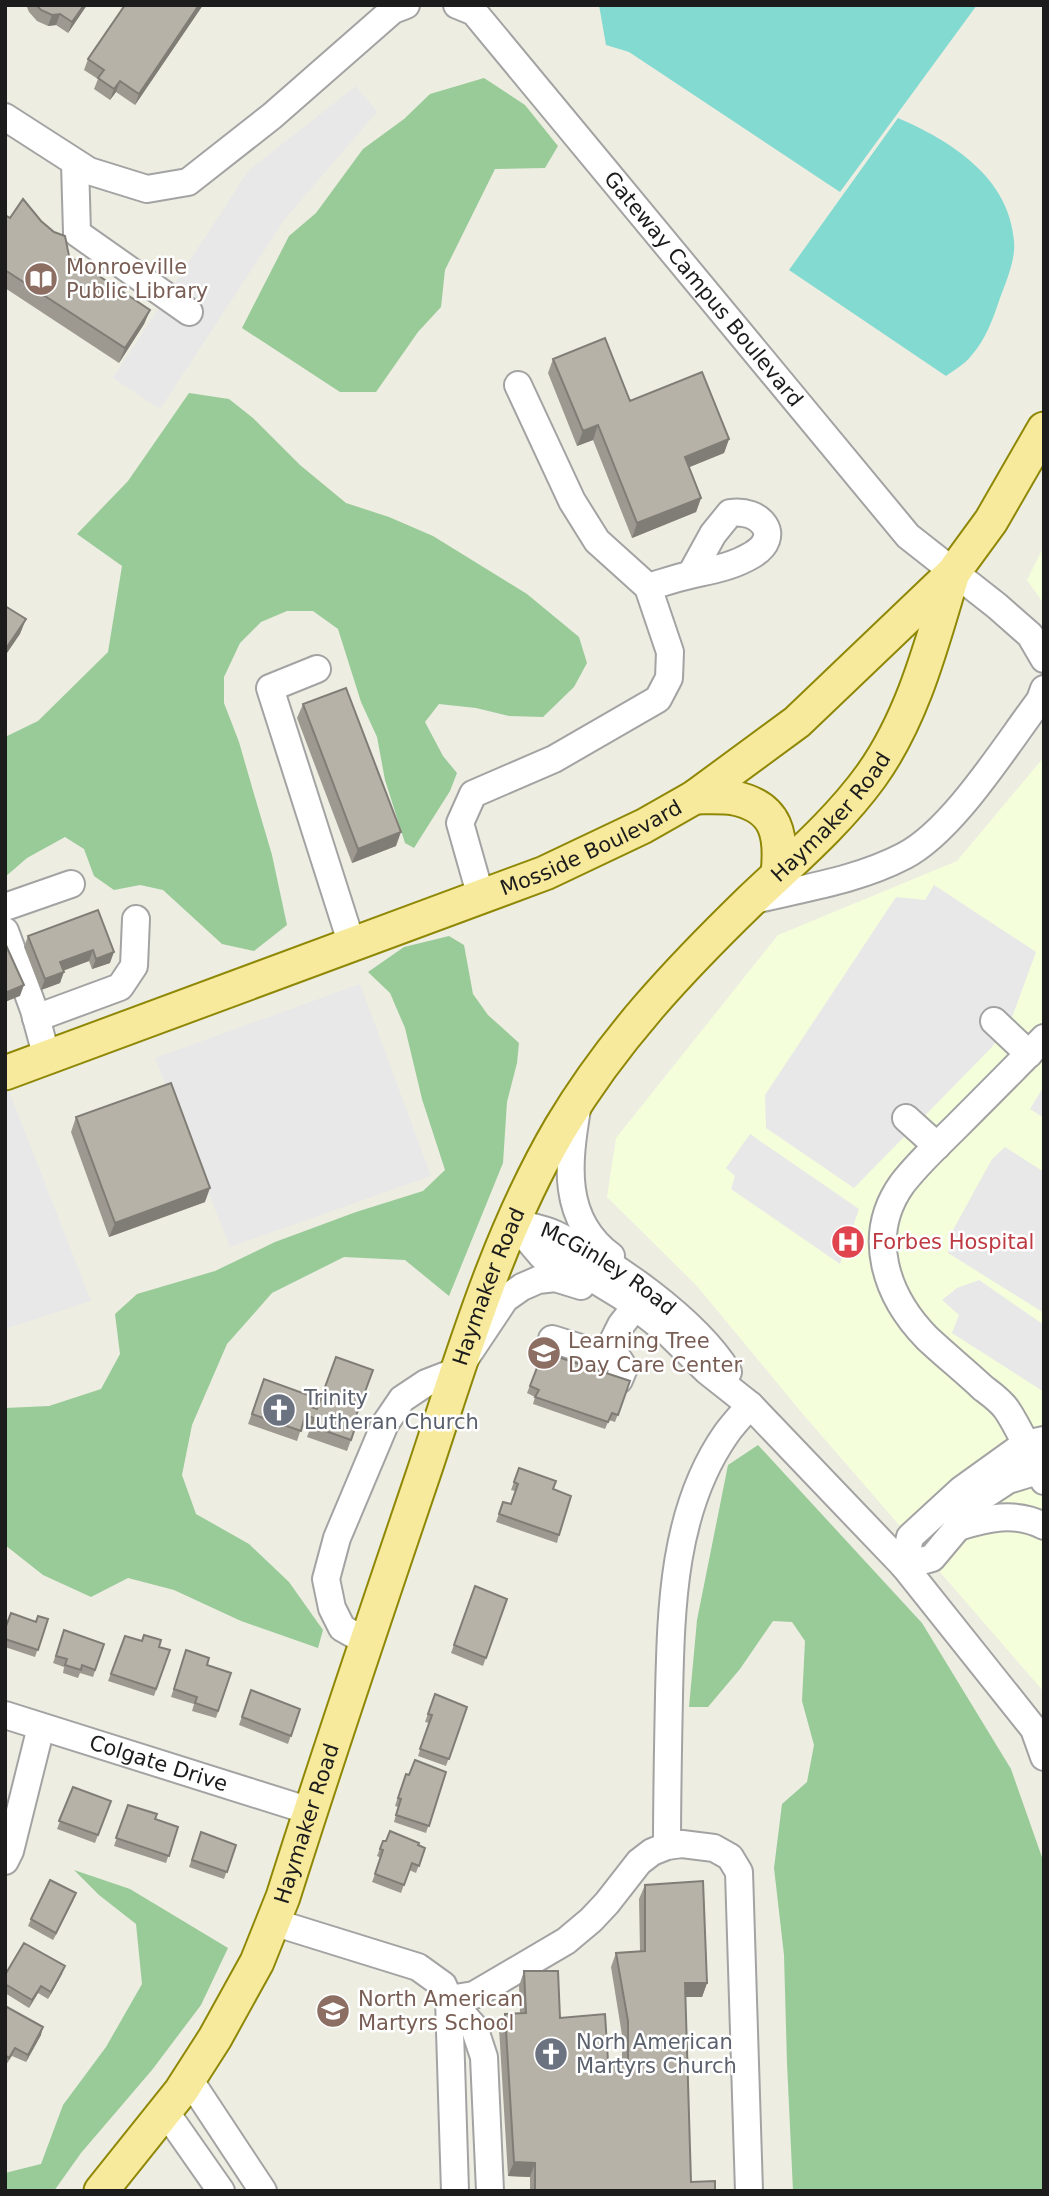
<svg xmlns="http://www.w3.org/2000/svg" width="1049" height="2196" font-family="'DejaVu Sans',sans-serif">
<style>
.education{fill:#f4fedb}
.forest{fill:#99cb98}
.pitch{fill:#83dad1}
.parking{fill:#e8e8e8}
.lines{fill:none;stroke-linecap:round;stroke-linejoin:round}
.minor-casing{stroke:#a3a3a3;stroke-width:30}
.major-casing{stroke:#8f8806;stroke-width:37}
.minor{stroke:#fff;stroke-width:26}
.major{stroke:#f8ea9d;stroke-width:33}
.wall{fill:#9d9990}
.shaded-wall{fill:#807d76}
.building{fill:#b7b2a8;stroke:#807d76;stroke-width:2}
.labels{text-anchor:middle;dominant-baseline:central;stroke-width:5;stroke-linejoin:round;paint-order:stroke}
.education-label{font-size:21px;fill:#785e54;stroke:#fff;text-anchor:start}
.street-label{font-size:21px;fill:#1c1c1c;stroke:#fff}
.health-label{font-size:21px;fill:#be3a42;stroke:#fff;text-anchor:start}
.worship-label{font-size:21px;fill:#5b616d;stroke:#fff;text-anchor:start}
</style>
<rect width="100%" height="100%" fill="#edede2"/>
<path class="education" d="M1044,546V604L1027,580Z
M1044,757V1692L802,1413L697,1286L607,1197L616,1138L778,935L957,861Z"/>
<path class="forest" d="M484,78L525,105L558,146L545,168L495,169L445,270L441,307L418,332L376,392H340L242,328L289,236L316,213L363,149L404,119L430,94Z
M189,393L229,399L253,418L300,465L346,503L389,517L433,536L527,594L579,637L587,663L574,687L543,717L509,716L476,708L439,704L425,722L443,756L457,773L450,791L414,848L405,843L385,780L377,737L361,702L338,629L313,611H287L261,622L240,643L224,677V703L239,742L254,794L272,855L287,925L254,951L222,944L163,890L140,885L114,890L94,876L84,849L65,837L27,858L5,877V737L38,721L108,652L122,566L77,534L128,481Z
M449,936L464,945L473,994L488,1015L519,1043L517,1063L507,1102L503,1163L449,1296L405,1260L344,1257L272,1293L227,1344L192,1425L182,1475L196,1514L249,1544L289,1582L323,1630L318,1648L241,1621L174,1590L128,1578L91,1597L43,1575L5,1545V1408L49,1406L101,1389L120,1354L115,1314L137,1294L215,1271L275,1242L356,1212L423,1191L445,1170L422,1099L405,1028L390,993L368,972L404,947Z
M758,1445L922,1623L1011,1769L1044,1863V2191H793L787,2063L784,1955L774,1868L782,1804L807,1782L814,1745L802,1701L805,1641L792,1622L773,1621L740,1669L708,1707H689L697,1620L728,1465Z
M74,1870L130,1889L228,1948L201,2005L152,2070L81,2153L54,2191H5V2173L41,2164L63,2105L106,2047L142,1984L136,1924L99,1895Z"/>
<path class="pitch" d="M599,5H977L840,192L629,52L606,45Z
M898,118C951,141 1009,177 1014,241C1016,259 1006,282 1000,298C993,319 986,339 971,356C965,364 954,370 946,376L789,270Z"/>
<path class="parking" d="M356,86L377,112L285,219L160,409L113,378L249,170Z
M934,885L1036,952L1011,1020L992,1047L854,1188L766,1128L765,1095L896,897L925,900Z
M360,984L431,1176L230,1247L155,1058Z
M5,1086H7L91,1301L5,1329Z
M1044,1086V1118L1030,1109Z
M750,1134L859,1209L840,1264L731,1189L735,1176L726,1168Z
M1005,1147L1044,1172V1313L948,1253L953,1230L992,1159Z
M979,1280L1044,1325V1392L952,1333L959,1315L942,1300L957,1288Z"/>
<g class="lines">
<g class="minor-casing">
<g id="minor">
<path id="s1" d="M457,5L474,12L908,536L997,606L1030,635L1044,659"/>
<path d="M5,117L89,171L147,189L188,182L272,116L393,10L406,5"/>
<path d="M75,163L77,233L189,312"/>
<path d="M648,587C662,583 676,578 690,575C712,570 732,567 752,555C784,536 760,508 730,513L713,534L691,574"/>
<path d="M317,669L270,688L352,945"/>
<path d="M481,897L460,823L473,794L554,759L658,699L669,678L670,652L648,587L597,541L572,501L518,385"/>
<path d="M750,901C802,888 856,881 904,856C953,831 1006,745 1040,700L1044,689"/>
<path d="M5,907L71,884"/>
<path d="M5,931L34,1010L47,1058"/>
<path d="M36,1018L120,987L134,966L136,919"/>
<path d="M994,1021L1029,1054"/>
<path d="M1044,1038C1015,1068 986,1097 957,1126C938,1145 918,1163 902,1184C865,1236 886,1296 927,1338C945,1355 965,1371 983,1388C991,1394 1001,1401 1007,1410C1021,1431 1032,1458 1044,1481"/>
<path d="M577,1109C568,1163 561,1219 611,1256"/>
<path d="M906,1118L937,1146"/>
<path d="M513,1222L542,1256L587,1275L623,1297L665,1330L707,1371L750,1405L904,1566L1034,1729L1044,1757"/>
<path id="s2" d="M513,1222C527,1226 542,1228 555,1234C611,1260 695,1319 728,1372"/>
<path d="M552,1339L619,1360L624,1368L619,1380"/>
<path d="M606,1355L621,1325L646,1293"/>
<path d="M1044,1440L1025,1444L961,1490L936,1513L910,1537L904,1566L932,1558L958,1527L970,1505L1008,1480L1044,1469"/>
<path d="M958,1527C987,1518 1015,1511 1044,1526"/>
<path d="M367,1642L342,1628L332,1608L326,1579L337,1538L385,1424L402,1399L426,1383L457,1371L505,1299L522,1287L538,1280L555,1278L581,1286"/>
<path id="s3" d="M5,1715L310,1811"/>
<path d="M667,1846C667,1796 668,1746 669,1696C671,1607 673,1510 726,1434C733,1424 742,1415 750,1405"/>
<path d="M5,1861L10,1851L41,1727"/>
<path d="M273,1922L418,1967L443,1985L449,1999L455,2191"/>
<path d="M189,2079L263,2191"/>
<path d="M165,2111L221,2191"/>
<path d="M490,2191L484,2057L474,2027L449,1999L474,1995L566,1941L591,1920L607,1903L639,1862L652,1852L667,1846L682,1844L714,1848L730,1857L739,1872L749,2191"/>
</g>
</g>
<g class="major-casing">
<g id="major">
<path d="M695,797C708,797 722,796 734,798C778,807 782,836 778,874"/>
<path id="s4" d="M5,1073L545,873L644,826L695,797L797,722L953,573L991,521L1044,429"/>
<path id="s5" d="M101,2191L181,2091L215,2038L257,1962L283,1897C328,1755 376,1613 424,1472C463,1355 498,1234 561,1127C613,1040 678,971 750,901C792,861 837,823 871,776C914,716 932,642 953,573"/>
</g>
</g>
<use href="#minor" class="minor"/>
<use href="#major" class="major"/>
</g>
<path class="wall" d="M26,5H87L68,33L56,25L48,26L37,21L29,12Z
M125,5H203L135,105L116,92L110,100L94,89L98,79L84,70L88,59Z
M5,215L150,310L144,324L119,363L5,288Z
M553,359L630,401L729,439L724,453L689,467L701,498L696,512L632,538L593,440L577,446L548,373Z
M303,704L396,846L352,863L297,718Z
M98,910L110,963L92,969L89,961L63,971L60,983L41,990L24,947L28,936Z
M76,1117L205,1202L109,1237L71,1132Z
M543,1352L630,1381L615,1422L609,1420L605,1429L533,1404L535,1397L527,1393Z
M264,1379L308,1406L317,1409L357,1416L351,1440L347,1451L307,1437L310,1429L302,1426L297,1441L248,1424Z
M519,1468L553,1489L559,1535L557,1543L496,1522L503,1502L511,1504L515,1491L511,1490Z
M475,1586L507,1599L483,1666L451,1653Z
M48,1619L35,1657L5,1647V1628Z
M64,1630L104,1644L93,1677L80,1673L78,1678L63,1673L64,1667L53,1663Z
M125,1636L170,1650L154,1696L108,1681Z
M186,1650L207,1665L231,1673L216,1718L192,1711L194,1704L171,1697Z
M251,1690L300,1709L288,1744L239,1725Z
M435,1694L467,1707L446,1766L418,1756L429,1723L425,1722Z
M446,1772L426,1833L394,1822L398,1807L395,1806L403,1781L409,1775Z
M73,1787L111,1801L95,1843L57,1829Z
M128,1805L155,1819L178,1827L166,1863L114,1846Z
M201,1832L236,1845L224,1879L189,1867Z
M418,1845L425,1848L416,1873L409,1870L401,1893L372,1882L381,1858L377,1856L380,1848Z
M645,1885L707,1983L702,1997H685L691,2182L715,2191H530V2177L508,2176L499,2028L505,2014L520,2013L519,1986L524,1971L560,2018L608,2061L622,2060V2035L611,1967L616,1953L640,1951L639,1899Z
M73,1901L53,1940L28,1926L31,1919Z
M62,1974L48,1999L38,1993L29,2008L5,1993V1975Z
M5,2006L41,2035L26,2062L12,2056L6,2065L5,2064Z"/>
<path class="shaded-wall" d="M84,5H87L68,33L72,22Z
M199,5H203L135,105L139,94Z
M60,14L56,25L48,26L52,15Z
M120,81L116,92L110,100L114,89Z
M150,310L144,324L119,363L125,348Z
M598,425L593,440L577,446L583,431Z
M729,439L724,453L680,471L685,457Z
M701,498L696,512L632,538L637,523Z
M26,619L20,634L5,656V650Z
M401,832L396,846L352,863L358,849Z
M93,950L89,961L56,973L60,962Z
M114,952L110,963L92,969L96,959Z
M64,972L60,983L41,990L45,979Z
M24,985L20,996L5,1002V993Z
M210,1188L205,1202L109,1237L115,1223Z
M76,1893L73,1901L53,1940L56,1933Z
M65,1966L62,1974L48,1999L51,1992Z
M685,1983H707L702,1997H679Z
M41,1986L38,1993L29,2008L32,2000Z
M43,2027L41,2035L26,2062L28,2055Z
M514,2162L535,2163L530,2177L508,2176Z"/>
<path class="building" d="M36,5H84L72,22L60,14L52,15L41,10Z
M125,5H199L139,94L120,81L114,89L98,78L104,70L88,59Z
M23,199L41,221L54,232L65,236L69,256L150,310L125,348L5,270V215L10,218Z
M605,338L630,401L702,372L729,439L685,457L701,498L637,523L598,425L583,431L553,359Z
M5,606L26,619L5,650Z
M346,688L401,832L358,849L303,704Z
M98,910L114,952L96,959L93,950L60,962L64,972L45,979L28,936Z
M5,943L24,985L5,993Z
M171,1083L210,1188L115,1223L76,1117Z
M543,1352L630,1381L618,1415L612,1413L608,1422L535,1397L539,1390L530,1386Z
M336,1357L373,1370L356,1416H359L351,1440L311,1426L314,1418L305,1415L301,1431L252,1414L264,1379L311,1396L308,1406L317,1409Z
M519,1468L556,1481L553,1489L571,1496L559,1535L499,1514L503,1502L511,1504L518,1484L514,1482Z
M475,1586L507,1599L486,1658L454,1645Z
M11,1613L36,1622L38,1616L48,1619L38,1650L5,1639V1629Z
M64,1630L104,1644L95,1670L82,1665L81,1670L65,1665L67,1659L56,1656Z
M144,1635L161,1640L159,1647L170,1650L156,1689L111,1674L125,1636L142,1641Z
M186,1650L209,1658L207,1665L231,1673L218,1711L195,1703L197,1697L174,1689Z
M251,1690L300,1709L291,1736L242,1717Z
M435,1694L467,1707L449,1759L420,1749L432,1715L428,1714Z
M415,1760L446,1772L429,1826L396,1815L401,1799L398,1798L406,1774L409,1775Z
M73,1787L111,1801L98,1835L59,1821Z
M128,1805L157,1814L155,1819L178,1827L169,1856L116,1838Z
M390,1831L419,1843L418,1845L425,1848L419,1866L412,1863L404,1885L375,1874L383,1850L380,1849L383,1841H386Z
M201,1832L236,1845L227,1872L192,1860Z
M50,1880L76,1893L56,1933L31,1919Z
M703,1881L707,1983H685L691,2182L715,2181V2191H535V2163L514,2162L505,2014L526,2013L524,1971H558L560,2018L605,2014L608,2061L628,2059V2021L616,1953L645,1951V1885Z
M24,1943L65,1966L51,1992L41,1986L32,2000L5,1984V1975Z
M5,2006L43,2027L28,2055L15,2048L9,2058L5,2055Z"/>
<defs>
<g id="library-disc" transform="scale(1.75)"><circle r="9.5" fill="#8d6e63" stroke="#fff"/><path d="M-6-4Q-3-5.5-.7-3.5V5Q-3 3-6 4ZM6-4Q3-5.5 .7-3.5V5Q3 3 6 4Z" fill="#fff"/></g>
<g id="hospital-disc" transform="scale(1.75)"><circle r="9.5" fill="#e0444e" stroke="#fff"/><path d="M-5-5h3v3.5h4V-5h3V5h-3V1.5h-4V5h-3Z" fill="#fff"/></g>
<g id="school-disc" transform="scale(1.75)"><circle r="9.5" fill="#8d6e63" stroke="#fff"/><path d="M0-5L7-2L0 1L-7-2ZM-4 1L0 2.5L4 1V4Q0 6-4 4Z" fill="#fff"/></g>
<g id="church-disc" transform="scale(1.75)"><circle r="9.5" fill="#6b7280" stroke="#fff"/><path d="M-1.2-6h2.4v3.5h3.3v2.4h-3.3V6h-2.4V-.1h-3.3v-2.4h3.3Z" fill="#fff"/></g>
</defs>
<g fill-rule="evenodd">
<use href="#library-disc" x="41" y="279"/>
<use href="#hospital-disc" x="848" y="1242"/>
<use href="#school-disc" x="544" y="1353"/>
<use href="#church-disc" x="279" y="1410"/>
<use href="#school-disc" x="333" y="2011"/>
<use href="#church-disc" x="551" y="2054"/>
</g>
<g class="labels">
<g class="education-label">
<text x="66" y="267">Monroeville<tspan x="66" dy="24">Public Library</tspan></text>
<text x="568" y="1341">Learning Tree<tspan x="568" dy="24">Day Care Center</tspan></text>
<text x="358" y="1999">North American<tspan x="358" dy="24">Martyrs School</tspan></text>
</g>
<g class="street-label">
<text stroke="none"><textPath href="#s1" startOffset="378">Gateway Campus Boulevard</textPath></text>
<text stroke="none"><textPath href="#s5" startOffset="1580">Haymaker Road</textPath></text>
<text stroke="none"><textPath href="#s4" startOffset="628">Mosside Boulevard</textPath></text>
<text stroke="none"><textPath href="#s2" startOffset="107">McGinley Road</textPath></text>
<text stroke="none"><textPath href="#s5" startOffset="992">Haymaker Road</textPath></text>
<text stroke="none"><textPath href="#s3" startOffset="161">Colgate Drive</textPath></text>
<text stroke="none"><textPath href="#s5" startOffset="425">Haymaker Road</textPath></text>
</g>
<g class="health-label">
<text x="872" y="1242">Forbes Hospital</text>
</g>
<g class="worship-label">
<text x="304" y="1398">Trinity<tspan x="304" dy="24">Lutheran Church</tspan></text>
<text x="576" y="2042">Norh American<tspan x="576" dy="24">Martyrs Church</tspan></text>
</g>
</g>
<rect width="1049" height="2196" fill="none" stroke="#1c1c1c" stroke-width="14"/>
</svg>
